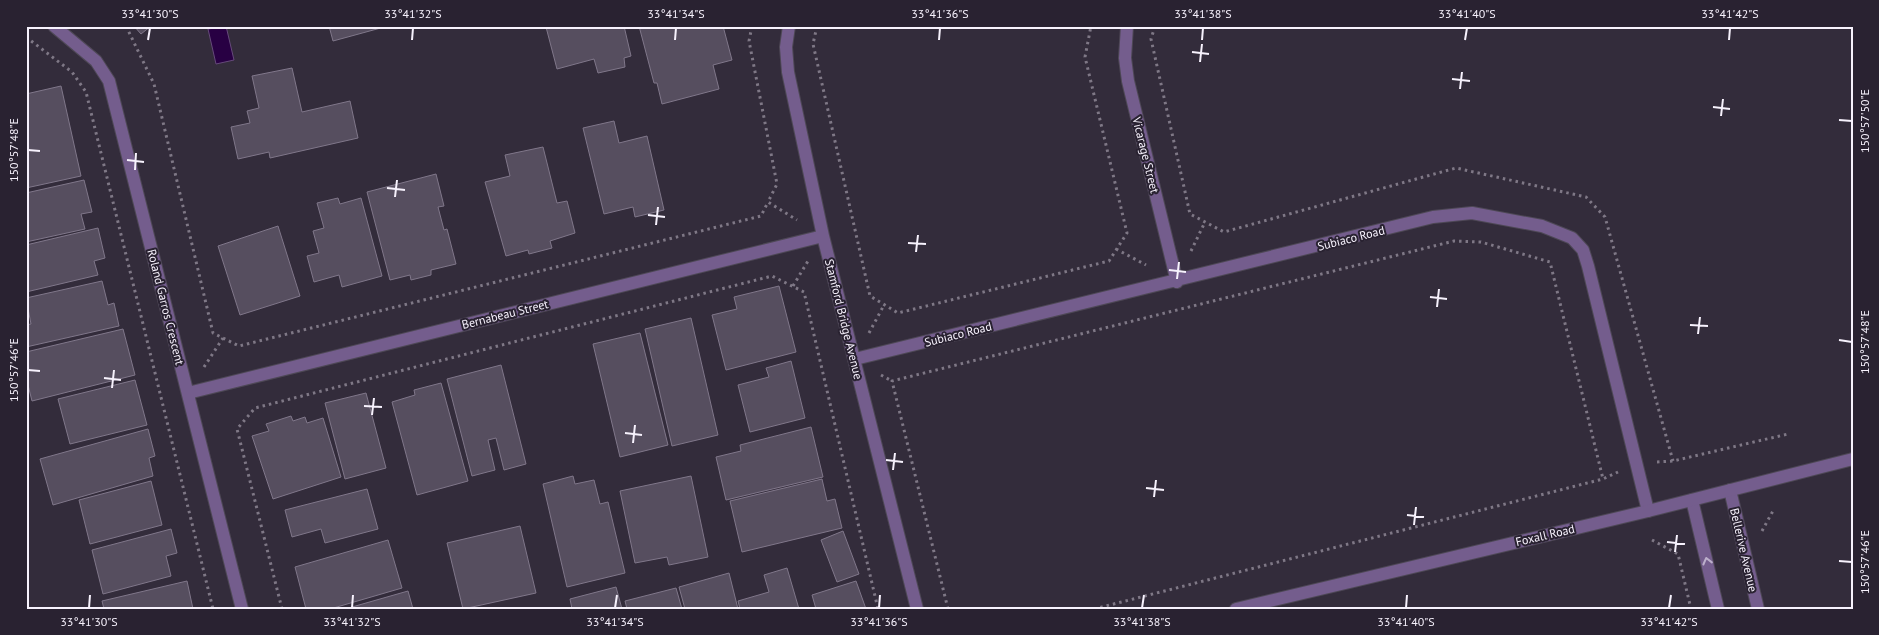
<svg xmlns="http://www.w3.org/2000/svg" width="1879" height="635" font-family="'PT Sans',sans-serif">
<style>
.water{fill:#280043;stroke:#66497b}
.building{fill:#564e5f;stroke:#80778a}
.lines{fill:none;stroke-linecap:round;stroke-linejoin:round}
.minor-casing{stroke:#4e4856;stroke-width:14}
.tertiary-casing{stroke:#4e4856;stroke-width:14}
.path{stroke:#7f7886;stroke-width:3;stroke-dasharray:2.5 4;stroke-linecap:butt}
.minor{stroke:#745d8d;stroke-width:12}
.tertiary{stroke:#745d8d;stroke-width:12}
.oneway{stroke:#bcafcb}
.ticks{fill:none;stroke:#f7f2fd;stroke-width:2}
.labels{text-anchor:middle;dominant-baseline:central;stroke-width:4;stroke-linejoin:round;paint-order:stroke}
.street-label{font-size:12px;fill:#f7f2fd;stroke:#292231}
.neatline{fill:none;stroke:#f7f2fd;stroke-width:2}
.ticks-label{font-size:12px;text-anchor:middle;fill:#f7f2fd}
</style>
<rect width="100%" height="100%" fill="#332c3b"/>
<path class="water" d="M226,26L234,60L216,64L208,29Z"/>
<path class="building" d="M134,26H151L141,34Z
M329,26H388L333,41Z
M624,26L631,56L624,58L625,67L598,73L594,59L557,69L546,27Z
M639,26H723L732,60L713,65L719,89L662,104L657,83H654Z
M292,68L302,112L350,101L358,138L270,158L269,152L238,159L231,127L250,123L247,111L259,108L252,76Z
M61,86L81,176L26,188V94Z
M614,121L619,143L647,136L664,210L635,217L633,207L604,214L583,128Z
M543,147L557,203L567,201L575,233L550,241L552,248L529,254L528,250L506,256L485,182L510,176L505,155Z
M436,174L444,206L438,207L444,230L447,229L456,264L431,270V275L411,280L410,275L390,280L367,192Z
M84,180L92,212L81,214L85,229L26,242V193Z
M338,198L340,204L361,198L382,276L342,287L339,275L314,282L307,256L319,253L313,231L324,228L317,203Z
M278,226L300,296L240,315L218,246Z
M98,228L105,258L94,261L98,275L26,292V245Z
M102,281L108,305L114,303L119,326L26,347V325L31,324L26,298Z
M779,286L796,352L726,370L712,315L737,309L734,297Z
M691,318L718,435L672,446L645,329Z
M123,329L135,375L32,401L26,377V352Z
M640,333L668,445L620,457L593,344Z
M791,361L805,418L750,432L738,385L769,377L766,368Z
M501,365L526,464L504,470L496,438L488,440L495,470L472,476L447,379Z
M135,380L147,425L70,444L58,399Z
M441,383L468,481L417,495L392,402L415,395L414,390Z
M366,393L386,468L345,479L325,403Z
M291,416L293,421L305,417L307,423L323,418L341,477L273,499L252,436L269,431L266,424Z
M811,427L823,477L726,500L716,457L741,451L740,445Z
M148,429L155,456L149,458L153,476L53,505L40,459Z
M573,476L575,484L594,480L600,504L608,502L625,573L567,587L543,484Z
M691,476L708,557L669,565L667,557L635,563L620,491Z
M822,479L827,501L835,499L842,528L742,552L730,501Z
M151,481L162,525L90,544L79,500Z
M367,489L378,529L325,543L321,529L292,537L285,510Z
M520,526L536,593L463,609L447,543Z
M171,529L177,553L166,556L171,576L103,594L92,550Z
M843,531L859,574L837,582L821,540Z
M388,540L402,588L330,609H306L295,567Z
M787,568L799,609H740L738,601L769,592L764,575Z
M729,573L738,609H685L679,587Z
M187,581L193,609H104L102,601Z
M856,581L866,609H816L812,595Z
M616,587L622,609H572L570,599Z
M676,588L682,609H627L625,601Z
M408,591L413,609H345Z"/>
<g class="lines">
<g class="minor-casing">
<path id="minor" d="M54,26L96,61L109,81L242,609
M789,26L786,47L788,72L823,236L917,609
M1127,26L1125,58L1128,81L1177,282
M855,359L1433,217L1472,213L1542,226L1572,238L1583,250L1588,266L1648,511
M188,393L823,236
M1730,490L1758,609
M1692,500L1718,609"/>
</g>
<g class="tertiary-casing">
<path id="tertiary" d="M1236,609L1648,511L1853,459"/>
</g>
<path class="path" d="M126,26L154,84L213,333L239,346L761,216L768,202
M752,26L749,41L777,184L768,202L797,220
M817,26L813,44L870,296L898,313L1109,261L1127,233L1085,57L1091,26
M1155,26L1151,39L1190,214L1224,232L1456,168L1586,197L1605,217L1673,461
M26,37L72,72L86,92L213,609
M1116,249L1146,265
M1191,251L1205,222
M793,286L808,261
M869,333L884,305
M204,367L223,338
M881,375L892,381
M1657,462L1673,461L1788,434
M1762,531L1774,509
M1652,540L1678,554L1691,609
M282,609L237,429L255,408L772,276L804,292L878,609
M948,609L892,381L1454,241L1481,242L1550,262L1603,479
M1094,609L1603,479L1618,472"/>
<use href="#minor" class="minor"/>
<use href="#tertiary" class="tertiary"/>
</g>
<defs><path id="oneway-chevron" d="M-2-3.5L2.5 0L-2 3.5" fill="none" stroke-width="1.6" stroke-linecap="round" stroke-linejoin="round" transform="scale(1.25)"/></defs>
<use class="oneway" href="#oneway-chevron" transform="translate(1707 561) rotate(-104)"/>
<path class="ticks" d="M148,40L150,28M412,40L413,28M675,40L676,28M939,40L940,28M1202,40L1203,28M1465,40L1467,28M1729,40L1730,28M1192,52L1209,54M1200,62L1202,44M1452,79L1470,81M1460,89L1462,72M1713,107L1730,109M1721,116L1723,99M1839,120L1852,121M28,150L40,151M127,160L144,162M135,170L136,153M387,188L405,190M395,197L397,180M648,215L665,217M656,225L658,207M908,243L926,244M916,252L918,235M1169,270L1186,272M1177,279L1179,262M1430,297L1447,299M1437,307L1439,289M1690,325L1708,326M1698,334L1700,317M1839,340L1852,342M28,370L40,371M104,378L121,380M112,388L114,370M364,406L382,407M372,415L374,398M625,433L642,435M633,443L635,425M886,460L903,462M893,470L895,453M1146,488L1164,490M1154,497L1156,480M1407,515L1424,517M1414,525L1416,507M1667,542L1685,544M1675,552L1677,535M1839,561L1852,562M89,608L90,595M352,608L353,595M615,608L617,595M879,608L880,595M1142,608L1144,595M1406,608L1407,595M1669,608L1671,595"/>
<g class="labels">
<g class="street-label">
<text transform="translate(1146 155) rotate(76)">Vicarage Street</text>
<text transform="translate(1351 238) rotate(-14)">Subiaco Road</text>
<text transform="translate(166 307) rotate(76)">Roland Garros Crescent</text>
<text transform="translate(505 314) rotate(-14)">Bernabeau Street</text>
<text transform="translate(844 319) rotate(76)">Stamford Bridge Avenue</text>
<text transform="translate(958 334) rotate(-14)">Subiaco Road</text>
<text transform="translate(1545 535) rotate(-13)">Foxall Road</text>
<text transform="translate(1744 550) rotate(77)">Bellerive Avenue</text>
</g>
</g>
<rect width="1879" height="635" fill="none" stroke="#292231" stroke-width="55"/>
<rect x="28" y="28" width="1824" height="580" class="neatline"/>
<g class="ticks-label">
<text x="150" y="18">33°41'30"S</text>
<text x="413" y="18">33°41'32"S</text>
<text x="676" y="18">33°41'34"S</text>
<text x="940" y="18">33°41'36"S</text>
<text x="1203" y="18">33°41'38"S</text>
<text x="1467" y="18">33°41'40"S</text>
<text x="1730" y="18">33°41'42"S</text>
<text transform="translate(1865 121) rotate(-90)" y="4">150°57'50"E</text>
<text transform="translate(14 150) rotate(-90)" y="4">150°57'48"E</text>
<text transform="translate(1865 342) rotate(-90)" y="4">150°57'48"E</text>
<text transform="translate(14 370) rotate(-90)" y="4">150°57'46"E</text>
<text transform="translate(1865 562) rotate(-90)" y="4">150°57'46"E</text>
<text x="89" y="626">33°41'30"S</text>
<text x="352" y="626">33°41'32"S</text>
<text x="615" y="626">33°41'34"S</text>
<text x="879" y="626">33°41'36"S</text>
<text x="1142" y="626">33°41'38"S</text>
<text x="1406" y="626">33°41'40"S</text>
<text x="1669" y="626">33°41'42"S</text>
</g>
</svg>
